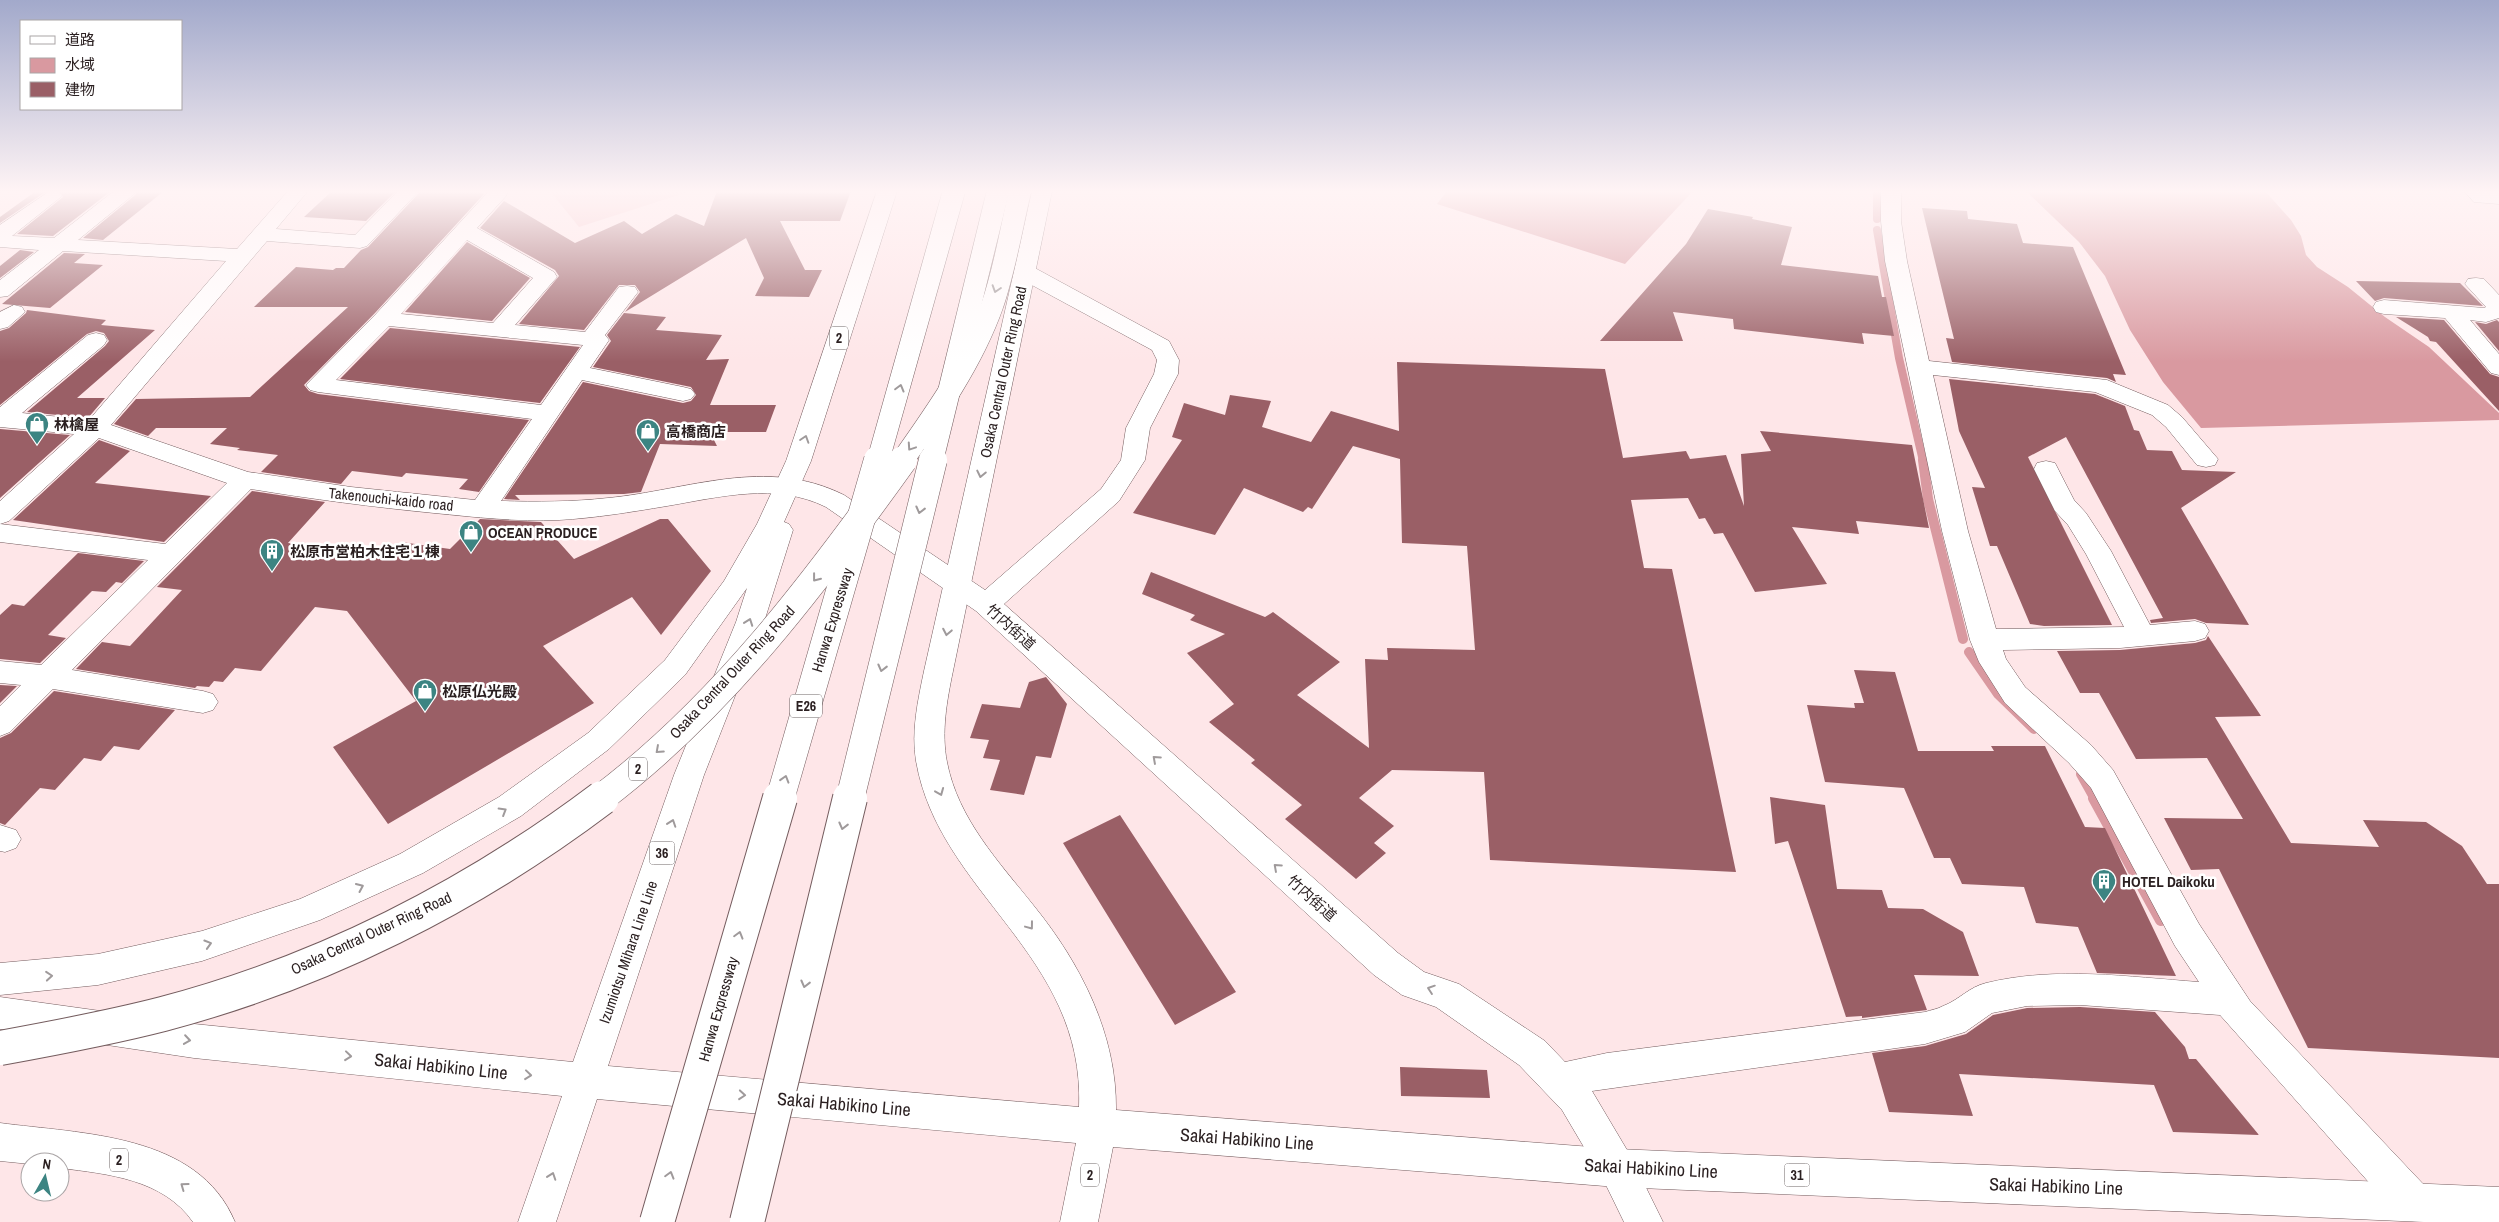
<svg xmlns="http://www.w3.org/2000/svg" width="2499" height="1222" font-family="'Archivo Narrow','Noto Sans JP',sans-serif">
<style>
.green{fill:#f5c6ca}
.water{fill:#d999a0}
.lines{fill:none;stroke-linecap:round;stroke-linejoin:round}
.stream-far2{stroke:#d999a0;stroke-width:8}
.stream-far1{stroke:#d999a0;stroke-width:10}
.stream{stroke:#d999a0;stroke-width:12}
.building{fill:#9a5f66}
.minor-casing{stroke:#745c5e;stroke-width:1}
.major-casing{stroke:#745c5e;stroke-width:1}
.minor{fill:#fff;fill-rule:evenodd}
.major{fill:#fff;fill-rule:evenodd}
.major-bridge-far2-casing{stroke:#745c5e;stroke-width:23;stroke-linecap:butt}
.major-bridge-far1-casing{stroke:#745c5e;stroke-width:29;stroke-linecap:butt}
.major-bridge-casing{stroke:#745c5e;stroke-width:36;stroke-linecap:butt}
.highway-bridge-far2-casing{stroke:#745c5e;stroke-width:23;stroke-linecap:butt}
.highway-bridge-far1-casing{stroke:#745c5e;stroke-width:29;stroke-linecap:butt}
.highway-bridge-casing{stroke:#745c5e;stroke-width:36;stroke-linecap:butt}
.major-bridge-far2{stroke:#fff;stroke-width:22}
.major-bridge-far1{stroke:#fff;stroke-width:28}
.major-bridge{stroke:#fff;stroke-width:34}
.highway-bridge-far2{stroke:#fff;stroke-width:22}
.highway-bridge-far1{stroke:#fff;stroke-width:28}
.highway-bridge{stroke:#fff;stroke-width:34}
.oneway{stroke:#9f9a9b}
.labels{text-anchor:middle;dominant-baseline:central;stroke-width:5;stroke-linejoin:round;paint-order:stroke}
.shield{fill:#fff;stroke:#6a6263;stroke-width:1}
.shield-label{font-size:14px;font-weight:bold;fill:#2a1f20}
.street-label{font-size:15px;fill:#2a1f20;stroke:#fff}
.poi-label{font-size:15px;font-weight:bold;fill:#2a1f20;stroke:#fff;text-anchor:start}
.near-street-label{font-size:18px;fill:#2a1f20;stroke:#fff}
</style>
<rect width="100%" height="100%" fill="#fee6e8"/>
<path class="green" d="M550,191H691L579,227Z"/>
<path class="water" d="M1447,191H1693L1625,264L1437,204Z
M2026,191H2265L2291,220L2301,236L2306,255L2317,267L2348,287L2385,317L2429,347L2499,413V420L2201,428L2163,382L2130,330L2105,276L2079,242Z"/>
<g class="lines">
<path class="stream-far2" d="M1877,191V219
M1877,230L1899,358L1923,461"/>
<path class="stream-far1" d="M1923,460L1928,499L1963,639
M1969,652L1998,694L2034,729
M2081,774L2095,799"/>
<path class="stream" d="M2094,798L2161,920"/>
</g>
<path class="building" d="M36,191H47L0,223V217Z
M60,191H111L53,236L17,234L63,197Z
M138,191H164L103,240L83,238L134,196Z
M332,191H396L366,221L304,217Z
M421,191H476L484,194L375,313L304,385L309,391L318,394L529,420L479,492L459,489L468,479L406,473L402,477L352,471L341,484L261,472L278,455L237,450L240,448L210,444L227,428H156L148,436L114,424L136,399L250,397L348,307H254L296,267L333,270L336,268H344L361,250L368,247Z
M717,191H851L840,221H780L805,270H822L809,297L755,296L764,278L746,238L625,312L640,292L635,285H619L584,330L519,324L559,276L555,270L480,228L504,201L575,243L624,221L642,234L676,214L704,226Z
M1922,208L1967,211L1968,219L2017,224L2023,243L2073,247L2126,375L2113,374L2116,382L2107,378L1952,362L1946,338L1954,339Z
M1708,209L1753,217L1752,219L1792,227L1781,265L1878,276L1882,297H1886L1894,336L1862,333L1864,344L1734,329L1733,319L1673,312L1683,341H1600L1686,244Z
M467,242L530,278L492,321L405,312Z
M20,250L34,252L0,278V266Z
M64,253L85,254L74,263L103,265L50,308L2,304Z
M2356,281L2460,283L2483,306L2384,298L2375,301Z
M27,310L106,320L101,325L155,330L77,398H105L88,418L27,412L105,346L109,341L104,333L96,331L87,334L0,405V331L9,328L26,313Z
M624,313L666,317L656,330L722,335L706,360L729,359L710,405H776L766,432H710L717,446L660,444L641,492L624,494L515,495L520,500L504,499L583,382L683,403L691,401L696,395L691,387L593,367L611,341L607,335Z
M2396,317L2444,320L2490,374L2499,377V411L2436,342L2430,341L2428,337Z
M2497,320L2499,322V351L2475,322L2486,324Z
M390,328L580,347L540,403L340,379Z
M1397,362L1605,369L1623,458L1686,451L1690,459L1726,455L1744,506L1741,454L1771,451L1760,431L1912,445L1929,528L1856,521L1859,534L1792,527L1827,584L1755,592L1723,533L1714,534L1705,518L1699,519L1688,498L1631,500L1644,568L1672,569L1736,872L1490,860L1484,772L1392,770L1359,798L1394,826L1374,843L1386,853L1356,879L1285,819L1302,805L1251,763L1255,760L1209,722L1234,704L1187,653L1225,634L1190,620L1195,615L1142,594L1151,572L1265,617L1273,612L1340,662L1297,695L1369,748L1365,659L1388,660L1387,648L1475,650L1467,546L1402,543L1400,459L1353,446L1312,509L1308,507L1303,512L1244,488L1215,535L1133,513L1182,440L1172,437L1184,403L1225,415L1230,395L1271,401L1262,427L1311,442L1331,411L1399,431Z
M1949,379L2095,394L2125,406L2134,430L2139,431L2147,450L2172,451L2182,470L2236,472L2181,508L2249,625L2206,623L2195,619L2151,623L2150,620L2163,618L2066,437L2028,457L2112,625L2044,626L2030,624L1997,546H1990L1972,487L1985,488L1959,431Z
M0,429L70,435L0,498Z
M99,440L130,451L95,483L211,496L164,542L13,520Z
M252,491L325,502L288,543L388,557L401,542L450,549L480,519L541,522L574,559L660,519H668L711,571L661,635L632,597L543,646L594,703L388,824L333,747L416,701L347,611L315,607L261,671L235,668L223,682L214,681L209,687L197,686L195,688L76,669L102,642L130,646L182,590L157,587Z
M78,553L144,561L122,583L116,582L106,592L92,591L48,635L66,638L40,663L0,659V615L12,604L24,606Z
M2208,636L2261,716L2215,717L2291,843L2379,847L2363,820L2426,822L2462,846L2487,884H2499V1058L2308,1048L2219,869L2191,870L2164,818L2243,819L2207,758L2136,759L2099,693H2080L2057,651L2120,650L2195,643L2206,640Z
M1854,670L1895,672L1918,751H1994L1991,746H2045L2085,827L2105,828L2176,976L2097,973L2078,927L2036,923L2024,887L1962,884L1950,858H1934L1904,788L1825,782L1807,705L1855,708L1854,703H1864Z
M1046,677L1067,704L1051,758L1036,756L1024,795L990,790L1000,760L983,758L989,740L970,738L982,704L1020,708L1029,682Z
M0,685L17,686L0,703Z
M54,691L175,710L139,750L114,746L101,761L84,758L55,790L40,788L5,825L0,823V738L11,733Z
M1770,797L1825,805L1837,889L1882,890L1888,908L1923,909L1963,932L1979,976L1914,975L1927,1010L1862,1018V1016L1846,1017L1788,841L1775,844Z
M1120,815L1236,992L1175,1025L1063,843Z
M2080,1007L2155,1012L2185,1047L2189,1059H2196L2259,1135L2173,1132L2154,1085L1959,1074L1973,1116L1889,1112L1872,1053L1925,1046L1966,1034L1993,1015L2027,1008Z
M1400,1067L1487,1070L1490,1098L1401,1096Z"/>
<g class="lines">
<g class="minor-casing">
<path id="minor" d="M50,191L59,192L62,196L12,236L54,238L114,191H136L133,195L78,240L237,249L288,191H308L276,229L355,235L398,191H419L367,246L360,248L267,241L111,425L248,472L351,487L475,500L532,419L318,392L310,390L306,385L376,314L489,191H508L506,196L477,228L554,272L557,277L515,325L585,332L619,287L627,286L635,287L638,292L605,335L609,340L590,368L683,387L691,389L695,394L691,399L683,401L582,380L501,501C537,502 572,502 608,498C689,490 766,456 844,495L985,590L1101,489L1121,460L1126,428L1154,374L1157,360L1152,350L1017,277L1014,272L1017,267L1025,266L1033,267L1169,341L1179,360L1178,374L1150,428L1145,460L1119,501L1004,604L1398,953L1424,972L1459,984L1545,1041L1565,1062L1607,1053L1925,1012C1931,1010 1938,1009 1943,1006C1959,1000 1969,987 1986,983C2056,966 2128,977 2199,982L2175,946L2091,788L2069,763L2005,703L1979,662L1970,640L1942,531L1885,261L1881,221V191H1901V221L1907,261L1929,361L2107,380L2168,405L2182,417L2218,459L2215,465L2206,467L2197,465L2166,427L2152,415L2095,392L1933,375L1968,531L1996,629L2124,627L2086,554L2068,525L2055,511L2034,469L2037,463L2046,461L2055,463L2074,500L2086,513L2111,551L2150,625L2195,621L2205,624L2209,631L2205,638L2195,641L2120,648L2003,650L2006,659L2025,687L2091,745L2113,770L2199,924L2250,1001L2425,1186L2430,1200L2425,1214L2411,1219L2397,1214L2220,1015L2080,1005L2027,1006L1992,1013L1965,1032L1925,1044L1592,1091L1630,1155L1663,1222H1624L1604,1181L1562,1110L1519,1065L1436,1007L1402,995L1374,975L976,611L826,507C776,482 720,497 667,506C631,512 595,518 559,520C517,522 475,517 434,513C373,507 312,499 251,489L72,670L203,691L213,694L218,702L213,710L203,713L53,689L10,732L0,736V706L21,685L0,683V661L41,665L148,560L0,542V524L165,544L227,483L99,438L9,521L0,524V501L74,434L0,427V407L88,335L96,333L104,335L107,340L104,345L22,413L89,420L226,261L63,251L8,296L0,297V280L39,250L0,247V225ZM467,240L533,278L493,323L401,314ZM389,326L583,345L541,405L336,380Z
M2464,191L2499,192V204L2474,202Z
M2476,278L2484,279L2499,295V318L2486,322L2470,320L2499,354V375L2491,373L2445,318L2384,314L2376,312L2373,307L2376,302L2384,300L2484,308L2486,307L2465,284L2468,279Z
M14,305L22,307L25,312L8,327L0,329V312Z
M0,825L16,830L21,839L16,848L5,852L0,851Z"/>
</g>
<g class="major-casing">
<path id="major" d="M877,191H897L811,461L784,522L789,524L793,530L764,622L704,775L608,1066L1079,1107C1085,954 939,894 916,761C911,731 918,700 924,671L1032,191H1052L953,671C947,700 941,732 947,762C958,819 999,862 1034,906C1081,964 1117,1035 1116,1110L1617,1149L2499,1187V1222H2424L1617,1187L1113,1147L1098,1222H1060L1076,1143L597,1099L556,1222H518L562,1096L194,1058L0,1029V997L194,1024L573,1062L674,775L736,622L747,588L685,675L609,749L521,816L423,873L320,920L202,961L98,985L0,995V963L98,954L202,931L300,899L400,854L499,797L588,733L665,660L724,581L757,524L786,461Z
M0,1123C82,1134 198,1133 235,1222H193C163,1179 108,1174 60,1168V1162H30V1164L0,1161Z"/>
</g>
<use href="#minor" class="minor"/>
<use href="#major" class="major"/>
<g class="major-bridge-far2-casing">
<path id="major-bridge-far2" d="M902,461C936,413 972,362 992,306C1005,269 1011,229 1020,191"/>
</g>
<g class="major-bridge-far1-casing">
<path id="major-bridge-far1" d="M600,799C722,707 815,583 903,460"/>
</g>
<g class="major-bridge-casing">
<path id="major-bridge" d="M0,1048C55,1038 109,1028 163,1014C322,972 471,897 602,798"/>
</g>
<g class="highway-bridge-far2-casing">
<path id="highway-bridge-far2" d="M878,461L954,191
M932,461L998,191"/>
</g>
<g class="highway-bridge-far1-casing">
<path id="highway-bridge-far1" d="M780,799L878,460
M850,799L933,460"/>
</g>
<g class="highway-bridge-casing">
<path id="highway-bridge" d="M657,1222L780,798
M747,1222L850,798"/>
</g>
<use href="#major-bridge-far2" class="major-bridge-far2"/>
<use href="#major-bridge-far1" class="major-bridge-far1"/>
<use href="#major-bridge" class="major-bridge"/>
<use href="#highway-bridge-far2" class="highway-bridge-far2"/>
<use href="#highway-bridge-far1" class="highway-bridge-far1"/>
<use href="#highway-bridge" class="highway-bridge"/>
</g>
<defs><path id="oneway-chevron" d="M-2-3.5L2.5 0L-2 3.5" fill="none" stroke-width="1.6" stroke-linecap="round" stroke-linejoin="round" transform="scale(1.25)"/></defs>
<g class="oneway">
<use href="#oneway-chevron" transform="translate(996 289) rotate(108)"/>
<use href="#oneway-chevron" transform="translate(900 388) rotate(-75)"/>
<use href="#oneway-chevron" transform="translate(805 439) rotate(-72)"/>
<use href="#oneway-chevron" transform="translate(911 447) rotate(124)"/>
<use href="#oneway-chevron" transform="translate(981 474) rotate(102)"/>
<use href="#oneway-chevron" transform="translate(920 510) rotate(104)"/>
<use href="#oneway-chevron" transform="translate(816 578) rotate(128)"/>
<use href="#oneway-chevron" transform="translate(749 622) rotate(-70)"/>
<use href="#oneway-chevron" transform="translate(947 632) rotate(101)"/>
<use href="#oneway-chevron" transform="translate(882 668) rotate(104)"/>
<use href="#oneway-chevron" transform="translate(659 750) rotate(138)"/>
<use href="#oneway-chevron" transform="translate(1156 759) rotate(-138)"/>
<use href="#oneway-chevron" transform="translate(785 779) rotate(-73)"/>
<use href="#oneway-chevron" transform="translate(940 792) rotate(68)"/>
<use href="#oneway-chevron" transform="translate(503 811) rotate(-31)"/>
<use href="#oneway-chevron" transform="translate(672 823) rotate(-71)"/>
<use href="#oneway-chevron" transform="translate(843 826) rotate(104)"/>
<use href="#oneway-chevron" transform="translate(1277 867) rotate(-138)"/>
<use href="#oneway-chevron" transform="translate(360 887) rotate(-24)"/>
<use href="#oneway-chevron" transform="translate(1030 926) rotate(53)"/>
<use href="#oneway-chevron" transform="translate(739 935) rotate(-74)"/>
<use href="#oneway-chevron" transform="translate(208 944) rotate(-17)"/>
<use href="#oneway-chevron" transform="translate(49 976) rotate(-5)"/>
<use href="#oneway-chevron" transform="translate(805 984) rotate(104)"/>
<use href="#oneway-chevron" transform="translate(1431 989) rotate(-161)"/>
<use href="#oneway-chevron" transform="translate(187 1040) rotate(8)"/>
<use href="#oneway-chevron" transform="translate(348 1056) rotate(6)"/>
<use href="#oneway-chevron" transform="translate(528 1075) rotate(6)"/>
<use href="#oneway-chevron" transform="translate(742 1095) rotate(5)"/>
<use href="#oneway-chevron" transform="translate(670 1175) rotate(-74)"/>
<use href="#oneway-chevron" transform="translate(552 1176) rotate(-71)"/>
<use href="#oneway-chevron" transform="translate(184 1186) rotate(-144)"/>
</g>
<linearGradient id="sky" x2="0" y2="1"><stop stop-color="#a2a9cb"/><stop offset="0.53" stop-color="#fff4f5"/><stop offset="1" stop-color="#fff4f5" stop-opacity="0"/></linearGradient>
<rect width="2499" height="362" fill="url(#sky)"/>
<defs>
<g id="shop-pin" transform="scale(1.25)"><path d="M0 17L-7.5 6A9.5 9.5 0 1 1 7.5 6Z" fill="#3c8482" stroke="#fff"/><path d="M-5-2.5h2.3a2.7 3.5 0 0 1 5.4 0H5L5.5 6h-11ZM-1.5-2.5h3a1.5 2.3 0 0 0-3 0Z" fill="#fff"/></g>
<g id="building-pin" transform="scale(1.25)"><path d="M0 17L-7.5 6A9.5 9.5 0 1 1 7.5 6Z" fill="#3c8482" stroke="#fff"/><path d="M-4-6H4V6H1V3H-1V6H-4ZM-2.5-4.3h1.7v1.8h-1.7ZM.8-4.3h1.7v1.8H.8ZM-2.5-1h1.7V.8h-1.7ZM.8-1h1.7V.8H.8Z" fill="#fff"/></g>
</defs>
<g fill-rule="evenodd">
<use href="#shop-pin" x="37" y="424"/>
<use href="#shop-pin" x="648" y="431"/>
<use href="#shop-pin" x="471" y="532"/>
<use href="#building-pin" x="272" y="551"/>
<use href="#shop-pin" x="425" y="691"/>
<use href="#building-pin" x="2104" y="881"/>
</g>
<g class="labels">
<g class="shield">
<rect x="830" y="326.5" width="18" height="23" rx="4"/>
<rect x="790" y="694.5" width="32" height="23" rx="4"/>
<rect x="629" y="757.5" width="18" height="23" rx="4"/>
<rect x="649.5" y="841.5" width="25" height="23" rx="4"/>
<rect x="110" y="1148.5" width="18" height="23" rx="4"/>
<rect x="1081" y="1163.5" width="18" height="23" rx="4"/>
<rect x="1784.5" y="1163.5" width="25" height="23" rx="4"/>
</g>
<g class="shield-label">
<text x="839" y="338">2</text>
<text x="806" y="706">E26</text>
<text x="638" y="769">2</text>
<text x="662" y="853">36</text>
<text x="119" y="1160">2</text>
<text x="1090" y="1175">2</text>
<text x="1797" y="1175">31</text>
</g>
<g class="street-label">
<text transform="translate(1003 372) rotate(-78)">Osaka Central Outer Ring Road</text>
<text transform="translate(391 499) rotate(6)">Takenouchi-kaido road</text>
<text transform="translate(832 620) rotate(-73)">Hanwa Expressway</text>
<text transform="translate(1011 627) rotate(42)">竹内街道</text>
<text transform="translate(732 672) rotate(-47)">Osaka Central Outer Ring Road</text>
<text transform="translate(1312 898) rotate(42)">竹内街道</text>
<text transform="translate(371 933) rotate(-25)">Osaka Central Outer Ring Road</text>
<text transform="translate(628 952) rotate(-71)">Izumiotsu Mihara Line Line</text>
<text transform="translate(718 1009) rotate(-74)">Hanwa Expressway</text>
</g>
<g class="poi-label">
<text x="54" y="424">林檎屋</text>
<text x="666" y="431">高橋商店</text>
<text x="488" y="532">OCEAN PRODUCE</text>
<text x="290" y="551">松原市営柏木住宅１棟</text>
<text x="442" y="691">松原仏光殿</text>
<text x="2122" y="881">HOTEL Daikoku</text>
</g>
<g class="near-street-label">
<text transform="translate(441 1066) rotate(6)">Sakai Habikino Line</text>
<text transform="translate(844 1104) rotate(5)">Sakai Habikino Line</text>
<text transform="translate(1247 1139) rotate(4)">Sakai Habikino Line</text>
<text transform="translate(1651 1168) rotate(3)">Sakai Habikino Line</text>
<text transform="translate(2056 1186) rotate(2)">Sakai Habikino Line</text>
</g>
</g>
<rect x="20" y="20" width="162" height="90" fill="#ffffff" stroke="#aaa5a6"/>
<rect x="30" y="36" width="25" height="8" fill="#ffffff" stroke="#aaa5a6"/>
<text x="65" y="45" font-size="15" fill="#2a1f20">道路</text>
<rect x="30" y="58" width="25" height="15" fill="#d999a0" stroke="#aaa5a6"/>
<text x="65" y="70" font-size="15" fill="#2a1f20">水域</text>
<rect x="30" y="82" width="25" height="15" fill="#9a5f66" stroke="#aaa5a6"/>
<text x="65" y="95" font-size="15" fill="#2a1f20">建物</text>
<g transform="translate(45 1177) rotate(8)"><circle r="24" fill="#ffffff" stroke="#aaa5a6"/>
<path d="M0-4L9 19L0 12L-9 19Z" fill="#3c8482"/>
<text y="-8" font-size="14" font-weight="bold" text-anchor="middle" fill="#2a1f20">N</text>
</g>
</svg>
